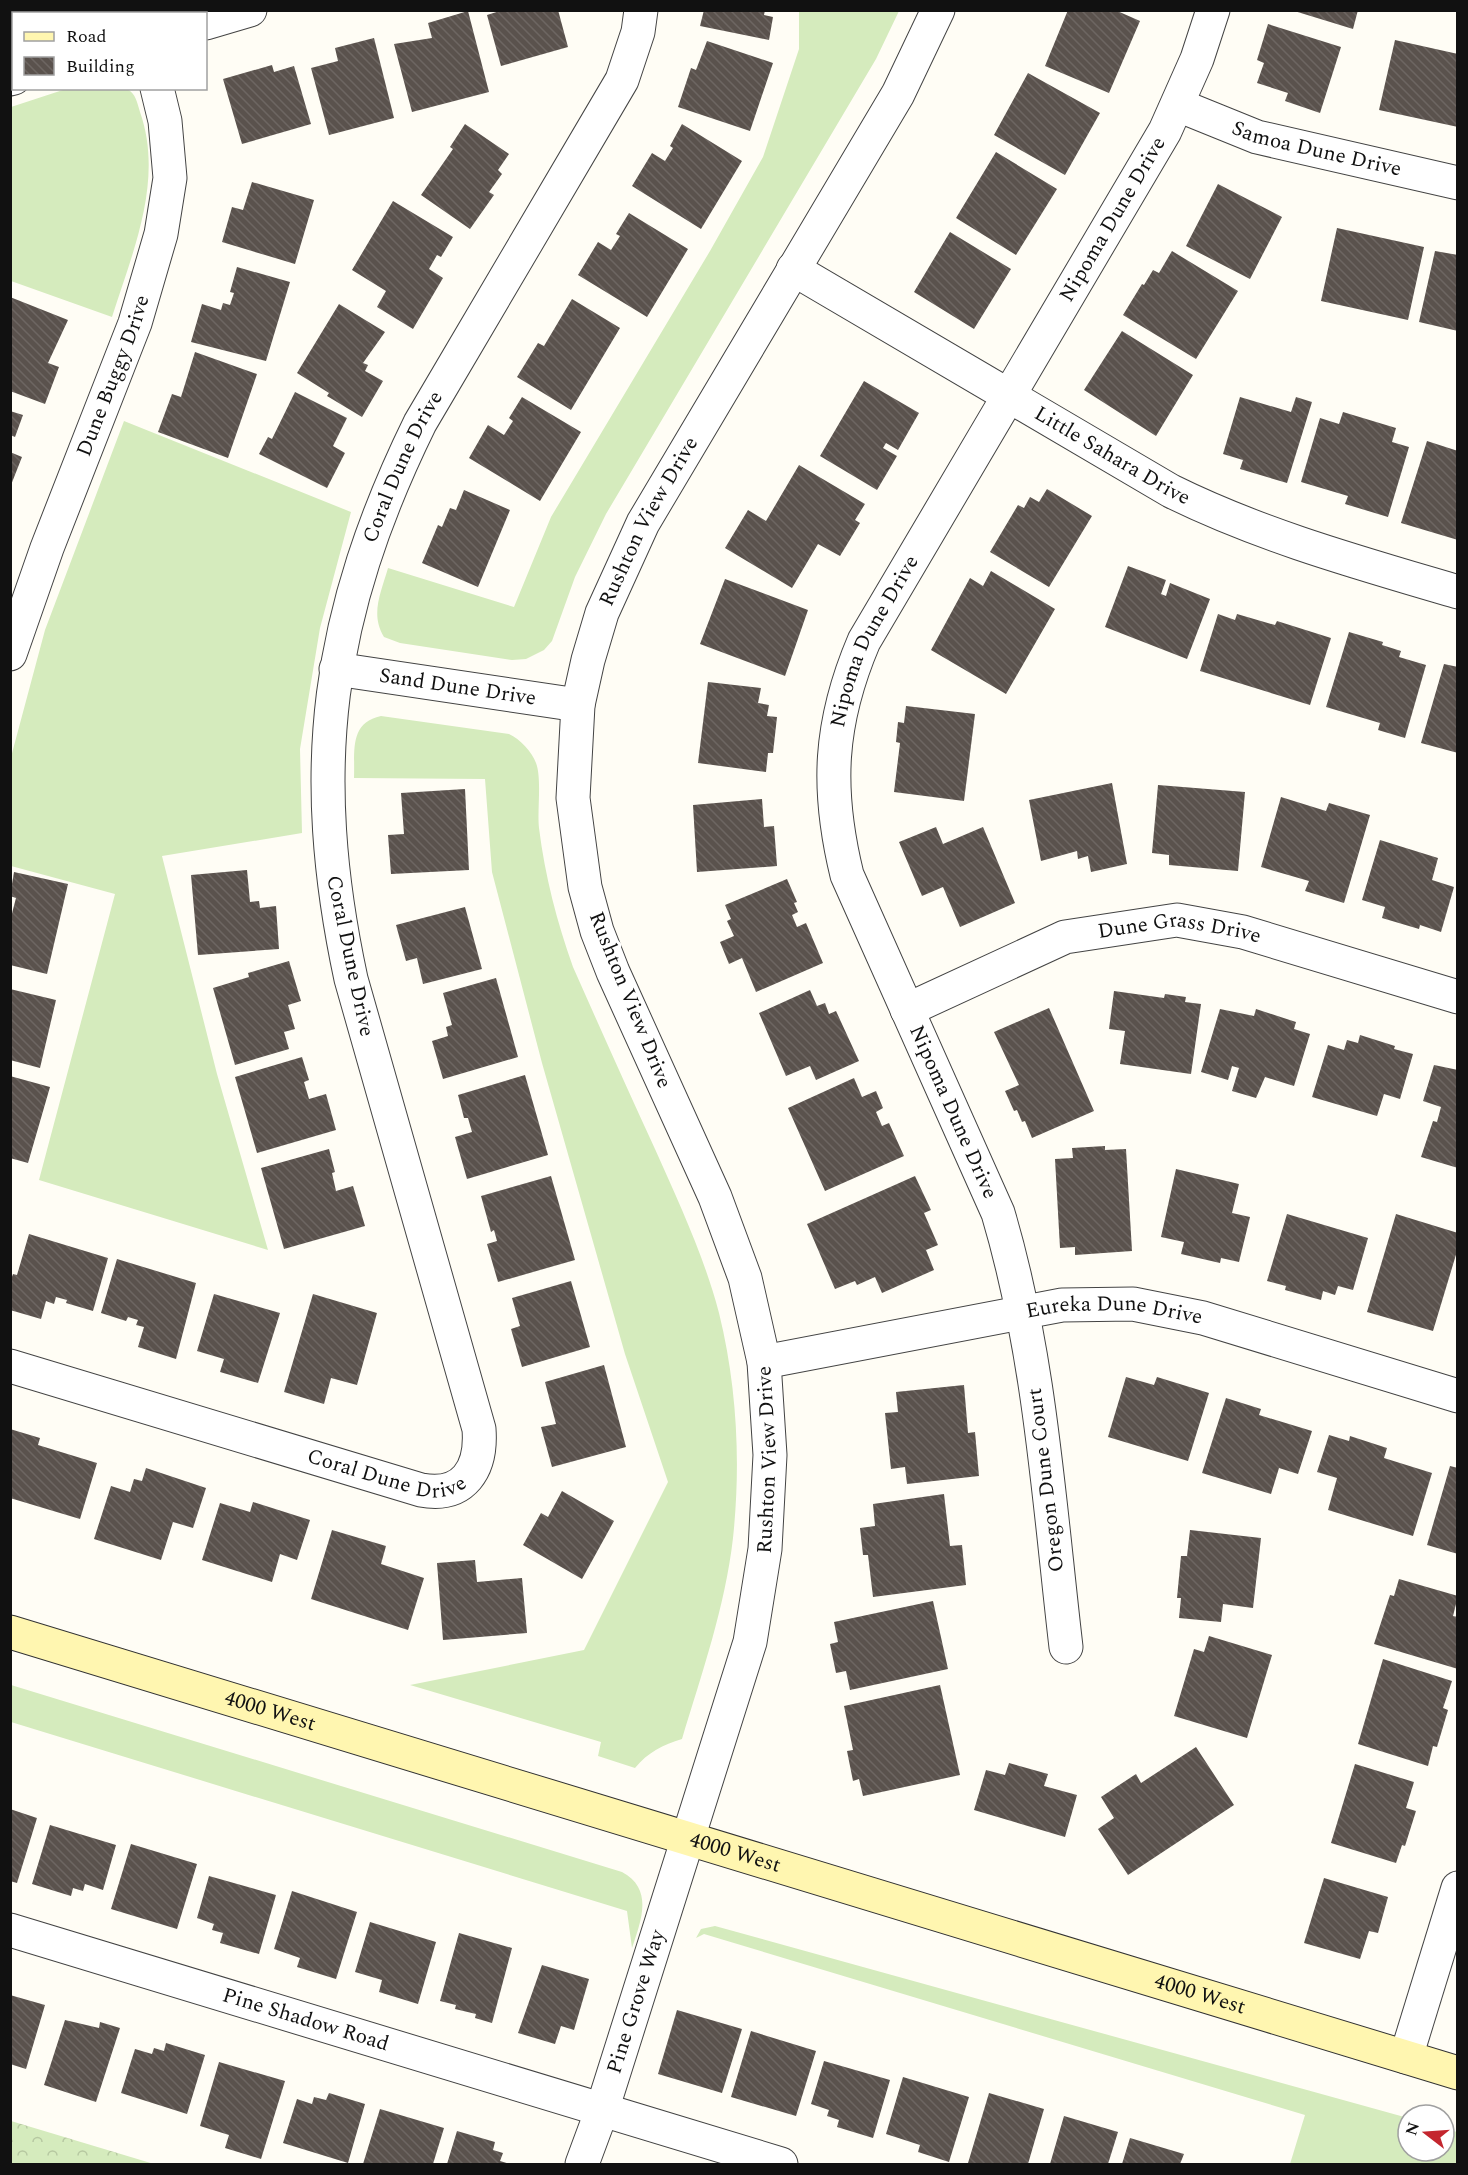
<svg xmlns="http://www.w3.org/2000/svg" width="1468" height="2175" font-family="Spectral,serif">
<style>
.grass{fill:#d5ebbd}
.park{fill:url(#park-crowns)}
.building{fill:url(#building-back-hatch)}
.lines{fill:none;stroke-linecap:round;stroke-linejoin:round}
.street-casing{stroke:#444;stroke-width:35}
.secondary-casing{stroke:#333;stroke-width:35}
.street{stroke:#fff;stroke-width:33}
.secondary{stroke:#fff6b0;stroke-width:33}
.labels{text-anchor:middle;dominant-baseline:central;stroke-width:6;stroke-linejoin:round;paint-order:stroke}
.street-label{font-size:21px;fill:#111;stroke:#fff}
</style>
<defs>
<pattern id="park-crowns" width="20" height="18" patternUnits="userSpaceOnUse" patternTransform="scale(1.5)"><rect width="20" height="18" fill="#d5ebbd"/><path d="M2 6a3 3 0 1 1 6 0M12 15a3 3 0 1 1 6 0" fill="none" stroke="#b6c8a1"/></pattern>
<pattern id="building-back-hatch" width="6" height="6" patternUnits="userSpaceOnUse" patternTransform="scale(1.5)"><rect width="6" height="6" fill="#5a524d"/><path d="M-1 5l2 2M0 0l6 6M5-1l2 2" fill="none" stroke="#6d6662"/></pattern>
</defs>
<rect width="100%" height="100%" fill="#fffdf5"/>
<path class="grass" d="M799,11H899L876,59L841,118L606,514L575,577L552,641L544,650L526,659L512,660L400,643L384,637C370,614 381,593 388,568L514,607L551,517L710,251L763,157L799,49Z
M69,88L127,89C136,94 137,102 140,112C164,180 133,251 112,317L11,281V107Z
M124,421L351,512L320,628L300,749L302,833L162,856L217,1074L268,1250L39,1180L115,894L11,866V757L45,630Z
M381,716L509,734C520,739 532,752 536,763C542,779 537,810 539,828C545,876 557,922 573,967C600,1028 627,1088 655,1149C679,1203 704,1256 719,1313C737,1386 741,1463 733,1538C725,1607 702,1673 682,1739C663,1745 648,1752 635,1768L598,1756L601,1742L410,1685L584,1650L668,1482L625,1354L542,1063L492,872L485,779L354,778C355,751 349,723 381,716Z
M11,1685L622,1872C654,1889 641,1921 632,1948L627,1911L11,1722Z
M715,1926L1408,2118V2151H1444V2128L1457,2132V2164H1290L1305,2115L704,1934L696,1938L701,1929Z"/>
<path class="park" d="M11,2121L154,2164H11Z"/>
<path class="building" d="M503,10H558L568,47L501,66L487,15Z
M704,10H765L764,15L773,17L769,40L700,26Z
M1068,10H1115L1140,21L1109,93L1045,66Z
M1291,10H1358L1353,29Z
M468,11L489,92L412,112L394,44L432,38L428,23Z
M1268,24L1341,47L1320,113L1285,101L1288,93L1257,83L1264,63L1257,60Z
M374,38L394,118L329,135L311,68L338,61L335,48Z
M1395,40L1458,54V127L1379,110Z
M707,41L773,63L750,131L678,107L691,68L696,70Z
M272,65L274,72L294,66L311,124L242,144L223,79Z
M1028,73L1100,113L1065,175L994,135Z
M465,124L509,154L498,170L502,174L489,192L494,195L470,229L421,195L453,149L450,147Z
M682,124L742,161L701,229L632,186L652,153L665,161L673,148L670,146Z
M996,152L1057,189L1016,255L956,218Z
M252,182L314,200L295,264L222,242L232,207L243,210Z
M1218,184L1282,217L1250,279L1186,246Z
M393,201L453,237L441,257L437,255L429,269L443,278L413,329L377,307L386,291L352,270Z
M629,213L688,249L647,317L578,275L598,242L611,250L620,236L616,234Z
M1337,228L1424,247L1408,320L1321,301Z
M950,232L1011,269L974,329L914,292Z
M1172,251L1238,291L1196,359L1123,315L1142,284L1144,285L1153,270L1159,273Z
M1435,251L1458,255V331L1419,322Z
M237,267L290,282L266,361L191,342L202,304L221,310L223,303L230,305L234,293L230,292Z
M10,297L68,320L48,363L59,367L45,404L10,391Z
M572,299L620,328L571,410L517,377L538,343L544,346Z
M339,304L385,332L363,363L368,365L365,371L383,381L362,417L327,396L329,393L297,373Z
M1122,331L1193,375L1156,436L1084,390Z
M195,352L257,374L228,458L158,432L172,394L181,397Z
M864,381L919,413L898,450L886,443L883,448L897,456L877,490L820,456Z
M295,392L347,418L333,446L345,453L327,488L259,454L268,437L272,439Z
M522,397L581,432L540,501L469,458L488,425L504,435L513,421L509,418Z
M1240,397L1291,412L1296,397L1312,402L1287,483L1240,469L1243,460L1223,454Z
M10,411L23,415L15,437L10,435Z
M1343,412L1396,428L1392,442L1409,447L1388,517L1345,504L1348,496L1301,482L1320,418L1339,424Z
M1427,441L1458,451V540L1401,523Z
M10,452L22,457L11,485H10Z
M799,465L865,504L855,520L860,523L840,556L818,544L792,588L725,548L748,510L766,521Z
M1047,489L1092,516L1049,587L990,552L1018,505L1024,508L1030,497L1039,502Z
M464,490L510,510L478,587L422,563L438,525L442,527L450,508L456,510Z
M1128,566L1166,580L1161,594L1166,596L1170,583L1210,599L1187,659L1105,627Z
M991,571L1055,609L1006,694L931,650L970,578L983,586Z
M725,579L808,610L785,676L700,644Z
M1218,614L1235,620L1237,614L1275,625L1277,621L1331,638L1310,705L1200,671Z
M1349,632L1383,642L1382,645L1401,651L1399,657L1426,665L1405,738L1378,730L1380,723L1326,707Z
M1444,664L1458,667V753L1421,743Z
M708,682L761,688L758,703L769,705L767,716L777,717L773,753H768L766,772L698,763Z
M906,706L975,714L964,801L894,792L900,743L896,742L898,722L904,723Z
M1112,783L1127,864L1091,872L1088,856L1078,859L1077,851L1041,861L1029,800Z
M1158,785L1245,792L1238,871L1169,865V855L1152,853Z
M465,789L469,870L391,874L388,835L404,834L401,793Z
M1281,797L1326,811L1329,803L1370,815L1344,903L1305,891L1309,881L1261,867Z
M762,799L764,827L774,826L777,866L697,872L693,805Z
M936,827L943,844L983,827L1015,903L960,927L943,887L922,896L899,842Z
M1380,840L1438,858L1432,880L1454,887L1441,932L1420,925L1419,929L1382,918L1385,907L1362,900Z
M247,870L250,902L259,901L260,908L276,906L279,949L198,955L191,875Z
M14,872L68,884L47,974L10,965V921L16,898L10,896Z
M787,879L797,902L794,903L798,912L792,915L797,927L806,923L823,963L756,992L742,958L729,964L720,942L734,936L727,921L731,919L725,905Z
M465,907L482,969L423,984L417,958L406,961L396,925Z
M289,961L301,1001L288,1005L295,1029L284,1032L289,1049L235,1065L213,988L249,977L248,973Z
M496,978L518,1057L443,1079L432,1041L448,1036L446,1027L452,1025L443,993Z
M10,989L56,1000L40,1068L10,1060Z
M810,990L817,1006L825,1003L829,1014L836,1011L859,1061L816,1080L810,1066L786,1076L759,1013Z
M1114,991L1164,998L1165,994L1186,997L1185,1002L1201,1004L1191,1074L1120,1064L1125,1031L1109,1029Z
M1049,1008L1094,1111L1032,1138L1025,1121L1022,1122L1017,1110L1014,1111L1005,1091L1019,1085L994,1032Z
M1220,1009L1254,1016L1256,1009L1296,1022L1294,1029L1310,1034L1294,1086L1265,1077L1256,1098L1232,1091L1239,1068L1232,1066L1228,1080L1201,1072Z
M1360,1035L1395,1046L1394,1049L1413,1054L1400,1099L1384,1094L1377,1116L1312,1097L1328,1045L1344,1050L1347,1040L1358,1043Z
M302,1057L309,1080L304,1082L309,1099L326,1094L336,1130L257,1153L235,1077Z
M1434,1065L1458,1070V1168L1421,1157L1433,1121L1437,1122L1441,1107L1423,1101Z
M525,1075L548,1155L467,1179L455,1137L472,1132L468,1118H464L458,1095Z
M10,1076L50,1087L28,1163L10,1158Z
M854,1078L862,1097L876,1091L883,1108L876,1112L882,1126L889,1123L904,1156L825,1191L788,1108Z
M1105,1146V1150L1126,1149L1132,1251L1075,1255V1247L1060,1248L1055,1159L1073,1158L1072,1148Z
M329,1149L335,1172L332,1173L336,1191L353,1186L365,1226L284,1249L261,1168Z
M1176,1169L1239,1184L1232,1213L1250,1217L1239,1262L1221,1258L1220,1263L1181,1254L1184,1242L1161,1237Z
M551,1176L575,1260L498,1282L487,1244L497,1241L494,1230L491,1232L481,1196Z
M915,1176L931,1210L924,1213L938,1245L926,1250L934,1270L882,1293L875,1277L857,1285L855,1281L835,1289L807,1224Z
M1287,1214L1368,1238L1353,1290L1338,1286L1335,1295L1323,1291L1321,1300L1285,1290L1286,1286L1267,1281Z
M1396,1214L1458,1233V1248L1433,1331L1367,1312Z
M29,1234L108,1258L93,1311L66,1303L67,1300L56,1297L54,1304L46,1301L41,1319L10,1310V1282L13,1274L17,1275Z
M117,1259L196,1283L176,1359L138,1347L144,1327L136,1325L138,1320L128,1317L126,1321L101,1313Z
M571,1281L590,1347L522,1367L511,1329L520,1326L512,1298Z
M214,1294L280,1313L258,1383L220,1372L224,1359L197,1351Z
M313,1294L377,1313L357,1385L331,1378L324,1404L284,1392Z
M604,1365L626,1447L552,1467L541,1427L556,1424L545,1382Z
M1126,1377L1154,1385L1157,1377L1209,1393L1188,1461L1108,1437Z
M964,1385L968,1433L975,1432L979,1476L907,1484L905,1467L891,1469L885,1413L898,1412L896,1392Z
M1226,1398L1261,1409L1259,1415L1312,1431L1298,1474L1279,1468L1271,1494L1202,1473Z
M10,1429L40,1438L38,1445L97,1463L80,1519L10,1498Z
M1329,1435L1349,1441L1350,1436L1387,1448L1384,1458L1432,1473L1413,1536L1328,1510L1337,1478L1317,1472Z
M1450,1466L1458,1468V1554L1427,1545Z
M146,1468L206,1488L193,1528L173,1522L161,1560L94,1539L111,1486L130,1492L134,1479L142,1481Z
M562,1491L614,1521L582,1579L523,1545L541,1513L548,1517Z
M944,1494L950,1546L962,1545L966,1585L873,1597L868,1555H863L860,1528L875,1526L873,1504Z
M253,1502L310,1520L297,1560L280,1554L272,1582L202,1560L220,1503L250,1512Z
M332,1530L386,1546L381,1564L424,1578L408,1630L311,1599Z
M1190,1530L1261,1538L1253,1608L1223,1604L1221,1622L1179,1618L1181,1598H1177L1181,1556H1187Z
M475,1560L477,1582L522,1578L527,1633L443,1640L437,1563Z
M1399,1579L1458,1596L1453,1616L1458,1617V1669L1374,1644L1390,1595L1394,1596Z
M933,1601L948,1669L850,1690L846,1671L836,1673L830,1644L838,1642L834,1622Z
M1209,1636L1272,1655L1247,1738L1174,1716L1194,1649L1204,1652Z
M1383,1659L1452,1681L1443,1708L1448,1710L1437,1747L1433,1746L1428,1766L1358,1744Z
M940,1685L960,1775L863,1796L859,1779L853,1781L847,1751L853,1750L844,1706Z
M1196,1747L1234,1805L1128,1875L1098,1829L1114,1818L1101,1797L1136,1774L1141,1783Z
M1009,1763L1048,1774L1044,1786L1077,1795L1065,1837L974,1810L986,1770L1005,1775Z
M1355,1764L1414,1782L1406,1808L1416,1811L1405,1846L1402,1845L1396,1863L1331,1843Z
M10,1809L37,1818L17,1883L10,1881Z
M50,1825L116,1845L103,1890L85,1884L83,1891L73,1888L71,1896L32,1884Z
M131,1844L197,1864L177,1929L111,1909Z
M209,1876L276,1895L259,1954L220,1943L223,1933L212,1930L214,1924L197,1918Z
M1324,1878L1388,1897L1378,1933L1369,1931L1360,1959L1304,1943Z
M292,1891L357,1912L336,1979L297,1967L300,1958L274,1949Z
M370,1922L436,1942L418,2004L379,1992L382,1980L355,1972Z
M459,1933L512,1948L492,2023L475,2018L476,2014L455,2009L456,2005L440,2001Z
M542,1965L589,1979L574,2030L561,2026L555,2044L518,2033Z
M10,1995L45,2005L26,2069L10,2064Z
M677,2010L742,2029L722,2093L658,2074Z
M65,2020L99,2028L100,2022L120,2028L96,2102L44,2085Z
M751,2031L816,2051L796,2116L731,2097Z
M166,2043L205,2055L187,2114L121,2093L135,2049L152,2054L154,2048L164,2051Z
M824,2061L890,2080L873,2138L837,2127L839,2120L827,2116L829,2110L811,2104Z
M219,2062L285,2081L261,2159L225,2148L229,2135L200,2126Z
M903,2077L969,2097L949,2162L918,2152L920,2145L886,2134Z
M329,2093L365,2104L348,2163L283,2143L297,2099L312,2104L314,2097L326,2100Z
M989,2093L1044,2109L1028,2164L968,2163Z
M380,2109L444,2128L433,2164H363Z
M1064,2116L1118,2132L1108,2164H1050Z
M457,2131L495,2142L493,2150L503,2153L500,2161L510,2164H447Z
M1130,2138L1184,2154L1180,2164H1122Z"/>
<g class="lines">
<g class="street-casing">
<g id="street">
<path d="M206,23L250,10"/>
<path d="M10,79L14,78"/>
<path id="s1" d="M1178,105L1257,137L1458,183"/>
<path id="s2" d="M793,269L1171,491C1262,536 1360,563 1458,592"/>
<path id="s3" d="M10,654L47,548L135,323L161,234L170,178L165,121L157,88"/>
<path id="s4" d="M336,669L578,705"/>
<path id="s5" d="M907,1010L1065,937L1177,920L1243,932L1458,997"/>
<path id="s6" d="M764,1362L1062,1305L1133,1304L1203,1318L1458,1396"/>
<path id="s7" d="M10,1366L421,1490C464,1498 482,1469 479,1429L351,979C306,769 326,615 420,423L622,80L638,32L641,10"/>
<path id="s8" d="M1066,1647C1049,1502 1040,1354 998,1213L847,875C826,789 829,723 864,641L1165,131L1197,59L1213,10"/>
<path id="s9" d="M10,1930L781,2164"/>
<path d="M1406,2057L1458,1888"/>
<path id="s10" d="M582,2164L602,2110L750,1642L765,1549L770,1455L764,1362L745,1278L715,1197L613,972L597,931L585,887L573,798L578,705L588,660L602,613L643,523L898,94L938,10"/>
</g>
</g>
<g class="secondary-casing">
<g id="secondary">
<path id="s11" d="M10,1632L1458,2073"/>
</g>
</g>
<use href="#street" class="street"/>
<use href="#secondary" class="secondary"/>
</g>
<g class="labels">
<g class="street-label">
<text stroke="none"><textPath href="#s1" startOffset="146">Samoa Dune Drive</textPath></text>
<text stroke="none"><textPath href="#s8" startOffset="1539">Nipoma Dune Drive</textPath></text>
<text stroke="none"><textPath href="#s3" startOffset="297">Dune Buggy Drive</textPath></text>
<text stroke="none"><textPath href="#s2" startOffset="370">Little Sahara Drive</textPath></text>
<text stroke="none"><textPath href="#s7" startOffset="1524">Coral Dune Drive</textPath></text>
<text stroke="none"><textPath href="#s10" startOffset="1720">Rushton View Drive</textPath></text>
<text stroke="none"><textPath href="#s8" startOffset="1053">Nipoma Dune Drive</textPath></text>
<text stroke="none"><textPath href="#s4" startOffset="123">Sand Dune Drive</textPath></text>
<text stroke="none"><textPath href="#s5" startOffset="290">Dune Grass Drive</textPath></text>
<text transform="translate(350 956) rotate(78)">Coral Dune Drive</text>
<text transform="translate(630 1000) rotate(68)">Rushton View Drive</text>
<text transform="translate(953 1112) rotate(66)">Nipoma Dune Drive</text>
<text stroke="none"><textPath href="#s6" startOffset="356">Eureka Dune Drive</textPath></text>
<text stroke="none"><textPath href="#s10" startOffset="732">Rushton View Drive</textPath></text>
<text stroke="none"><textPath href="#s7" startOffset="393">Coral Dune Drive</textPath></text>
<text transform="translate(1046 1480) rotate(-97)">Oregon Dune Court</text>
<text stroke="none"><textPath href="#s11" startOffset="272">4000 West</textPath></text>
<text stroke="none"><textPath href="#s11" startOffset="758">4000 West</textPath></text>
<text stroke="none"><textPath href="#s11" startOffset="1244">4000 West</textPath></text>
<text stroke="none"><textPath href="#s10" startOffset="171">Pine Grove Way</textPath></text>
<text stroke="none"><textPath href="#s9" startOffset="309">Pine Shadow Road</textPath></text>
</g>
</g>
<rect width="1468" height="2175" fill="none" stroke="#111111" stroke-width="24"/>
<rect x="12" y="12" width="195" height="78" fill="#ffffff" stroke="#a0a0a0" stroke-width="1.5"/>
<rect x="24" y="32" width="30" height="9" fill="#fff6b0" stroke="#a0a0a0" stroke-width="1.5"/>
<text x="66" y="42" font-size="18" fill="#111111">Road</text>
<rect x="24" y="57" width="30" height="18" fill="url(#building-back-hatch)" stroke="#a0a0a0" stroke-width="1.5"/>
<text x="66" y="72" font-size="18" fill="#111111">Building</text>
<g transform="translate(1426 2133) rotate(287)"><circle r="28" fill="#ffffff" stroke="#a0a0a0" stroke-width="1.5"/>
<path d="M0-4.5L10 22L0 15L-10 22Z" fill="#c4262e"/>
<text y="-9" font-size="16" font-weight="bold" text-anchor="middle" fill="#111111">N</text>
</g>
</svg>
